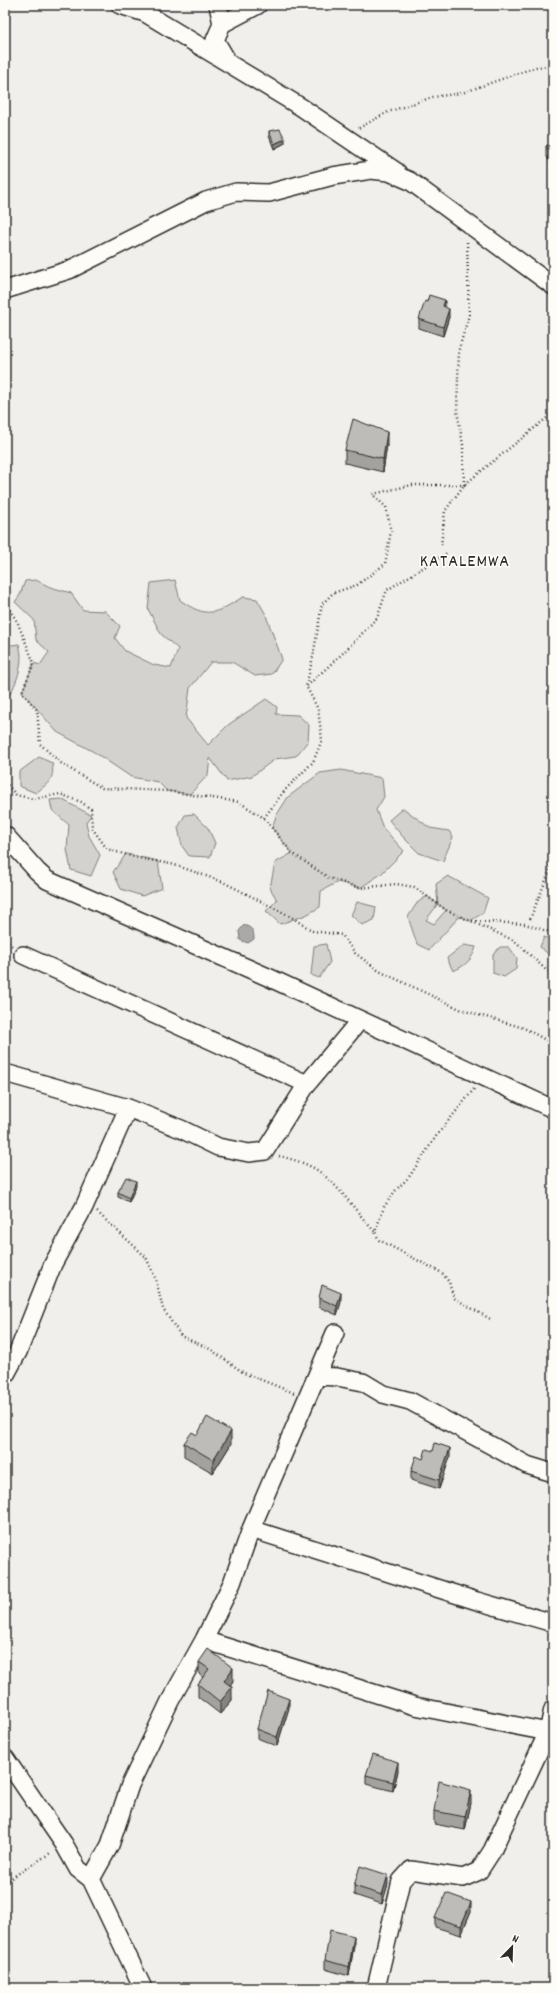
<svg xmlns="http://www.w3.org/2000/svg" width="558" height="1993" font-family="Dekko,sans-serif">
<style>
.green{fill:#d3d2cf;stroke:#7f7e7d;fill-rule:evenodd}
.water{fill:#aaa9a7;stroke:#777775}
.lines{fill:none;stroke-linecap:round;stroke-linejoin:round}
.minor-casing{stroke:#2b2b2b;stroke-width:20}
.path{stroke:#2b2b2b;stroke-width:2.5;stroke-dasharray:1 3;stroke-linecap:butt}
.minor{stroke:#fdfcf7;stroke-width:17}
.wall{fill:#a3a29e;stroke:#2b2b2b}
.shaded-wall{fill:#848481;stroke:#2b2b2b}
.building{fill:#bdbcb8;stroke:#2b2b2b}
.labels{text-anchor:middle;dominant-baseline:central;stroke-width:3.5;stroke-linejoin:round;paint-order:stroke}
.quarter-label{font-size:18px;letter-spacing:1px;fill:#2b2b2b;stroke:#fdfcf7}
</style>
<rect width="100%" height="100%" fill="#f0efeb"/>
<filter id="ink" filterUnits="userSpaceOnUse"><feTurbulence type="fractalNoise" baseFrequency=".025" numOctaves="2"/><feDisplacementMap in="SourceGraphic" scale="8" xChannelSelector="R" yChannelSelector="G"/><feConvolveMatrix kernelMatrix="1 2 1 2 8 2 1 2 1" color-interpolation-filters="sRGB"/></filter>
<g filter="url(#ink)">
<path class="green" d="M36,580L50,587L71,593L83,610L105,611L120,626L115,638L125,651L154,665L171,668L178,649L161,634L148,609L151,583L175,580L180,600C208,620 216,613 243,597L257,599L265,613L282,659L272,674L255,676L232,662H211L190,688L186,718L208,745L228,725L266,699L277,707L276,714L298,715L309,725L308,741L296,756L275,759L252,776L227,781L210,758L208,775L190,794L167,791L158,782L131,777L94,752L57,732L22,692L34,663L40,665L49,652L36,640L34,620L15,602L20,595L25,581Z
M19,644C25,664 16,686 5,702V646Z
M39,757L52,763C55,780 48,783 36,793L19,786V772Z
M341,770L382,778L384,797L376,810L383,828L404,851L381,874L360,888L338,882L321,891L320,907L306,915L280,924L266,911L277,900L270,888L275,863L292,853L272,828L276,816L288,797L320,773Z
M61,799L91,815L86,822L89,836L100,855L91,876L71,870L67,849L69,825L52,810L50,800Z
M403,808L430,828L449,831L453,837L443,861L419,853L403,837L389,820Z
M194,814L208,828L215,843L210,857L189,856L182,846L178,828L185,815Z
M126,854L158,861L162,888L142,896L121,889L113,872Z
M448,876L488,898L483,913L470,921L460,916L429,950L417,944L408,917L417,903L427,896L438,904L436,884ZM438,904L446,910L434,924L426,920Z
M357,902L376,907L374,920L362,925L351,915Z
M544,937L553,940V958L540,947Z
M326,944L330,962L319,978L311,975L314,946Z
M464,945L476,947C472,960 465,966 453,971L447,958Z
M500,947H509L517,958L516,969L504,977L493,973V955Z"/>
<path class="water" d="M244,925C252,928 254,930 254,939L248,943L240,940L239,931Z"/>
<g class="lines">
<g class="minor-casing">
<path id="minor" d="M120,5L145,13L228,63L301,107L397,172
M218,5L222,24
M228,62L215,40L222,24L258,5
M5,290L69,270L206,201L236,192L269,193L333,176L371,170L389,172L410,181L553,286
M5,835L37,871L47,880L270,978L553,1109
M23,955L307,1084
M5,1073L128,1108L181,1129L218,1147L249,1153L265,1151L307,1084L360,1020
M5,1376L18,1352L53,1264L84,1207L128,1108
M317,1376L337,1377L363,1382L383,1394L410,1401L527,1465L553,1473
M251,1529L477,1601L553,1623
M204,1640L415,1706L548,1732
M5,1758L64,1844L78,1869L91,1879L143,1988
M91,1879L110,1845L130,1785L170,1701L204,1640L232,1583L251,1529L335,1333
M376,1988L401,1881L411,1870L463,1878L479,1871L492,1851L548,1732L553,1709"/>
</g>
<path class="path" d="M359,128L388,112L433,97L462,93L536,67L553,66
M373,494L412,485H464L463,445L457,411L459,349L469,315L467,240
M441,545L445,511L464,485L553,413
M5,603L17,621L34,663L22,692L37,710L40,744L62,764L102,788L167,791L239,802L264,818L292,853L329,878L360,888L396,884L414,887L446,910L515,941L545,969L553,973
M307,686L344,652L377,618L387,590L447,553
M5,782L16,795L34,799L60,794L81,802L91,809L92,828L107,849L134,857L175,865L223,882L288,915L313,931L342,935L355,953L379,971L462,1010L524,1028L553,1044
M264,818L285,790L313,762L322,740L318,709L306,686L313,657L322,604L333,593L357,585L385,564L391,531L386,507L372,494
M530,919L553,863
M472,921L525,924L553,933
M5,940L12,946
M474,1089L437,1135L409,1177L395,1191L384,1207L375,1232L379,1240L442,1273L449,1282L454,1298L492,1320
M279,1156C292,1159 306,1163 317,1170C340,1186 356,1212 375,1232
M97,1212L146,1257L156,1280L163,1309L181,1336L210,1349L244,1373L294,1393
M5,1882L52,1852"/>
<use href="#minor" class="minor"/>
</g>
<path class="wall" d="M269,131L285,143L274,149L269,136Z
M553,142V167L546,155V146Z
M445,307L449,317L443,336L419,328V319Z
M387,445L383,472L345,463V450Z
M136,1186L129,1202L118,1197V1192Z
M319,1298L341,1302L337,1315L319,1307Z
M197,1435L231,1444L213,1473L184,1456V1443Z
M433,1451L450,1457L439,1489L411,1480V1471L423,1459Z
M199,1662L233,1681L230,1685L232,1700L220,1714L198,1697V1684L203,1678L199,1674Z
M289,1708L277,1746L257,1738V1729Z
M398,1771L393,1791L366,1784V1775Z
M471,1803L465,1830L434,1824V1811Z
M388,1884L382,1904L354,1895V1886Z
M471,1911L461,1935L435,1927V1918Z
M354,1945L349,1976L325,1969V1960Z"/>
<path class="shaded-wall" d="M285,139V143L274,149V144Z
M445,300V308L443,306Z
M449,309V317L443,336V327Z
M387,432V445L383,472V459Z
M136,1181V1186L129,1202V1198Z
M341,1293V1302L337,1315V1306Z
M231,1431V1444L213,1473V1460Z
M450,1448V1457L439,1489V1480Z
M233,1668V1681L224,1694V1681Z
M232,1687V1700L220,1714V1702Z
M289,1699V1708L277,1746V1737Z
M398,1762V1771L393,1791V1782Z
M471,1790V1803L465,1830V1817Z
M388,1875V1884L382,1904V1895Z
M471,1902V1911L461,1935V1926Z
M354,1936V1945L349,1976V1967Z"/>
<path class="building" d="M280,129L285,139L274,144L269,131Z
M553,142V158L546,146Z
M429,295L445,300L443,306L449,309L443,327L419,319L425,301L427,302Z
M353,419L387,432L383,459L345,450Z
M126,1177L136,1181L129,1198L118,1192Z
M322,1285L341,1293L337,1306L319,1298Z
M207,1417L231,1431L213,1460L184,1443L192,1432L197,1435Z
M435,1443L450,1448L439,1480L411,1471L416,1456L423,1459L426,1449L433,1451Z
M208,1649L233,1668L224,1681L232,1687L220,1702L198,1684L209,1669L199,1662Z
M268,1691L289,1699L277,1737L257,1729Z
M373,1754L398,1762L393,1782L366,1775Z
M439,1781L471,1790L465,1817L434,1811Z
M360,1866L388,1875L382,1895L354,1886Z
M446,1893L471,1902L461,1926L435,1918Z
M330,1930L354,1936L349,1967L325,1960Z"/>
</g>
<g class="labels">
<g class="quarter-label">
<text x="465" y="562">KATALEMWA</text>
</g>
</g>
<rect width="558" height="1993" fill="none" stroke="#fdfcf7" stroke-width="20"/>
<rect x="10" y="10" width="538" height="1973" fill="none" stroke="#2b2b2b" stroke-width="1.5" filter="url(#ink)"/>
<g transform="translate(512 1947) rotate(23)" stroke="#fdfcf7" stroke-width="3" paint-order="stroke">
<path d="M0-3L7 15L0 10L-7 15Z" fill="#2b2b2b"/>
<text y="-6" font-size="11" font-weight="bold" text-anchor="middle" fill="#2b2b2b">N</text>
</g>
</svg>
